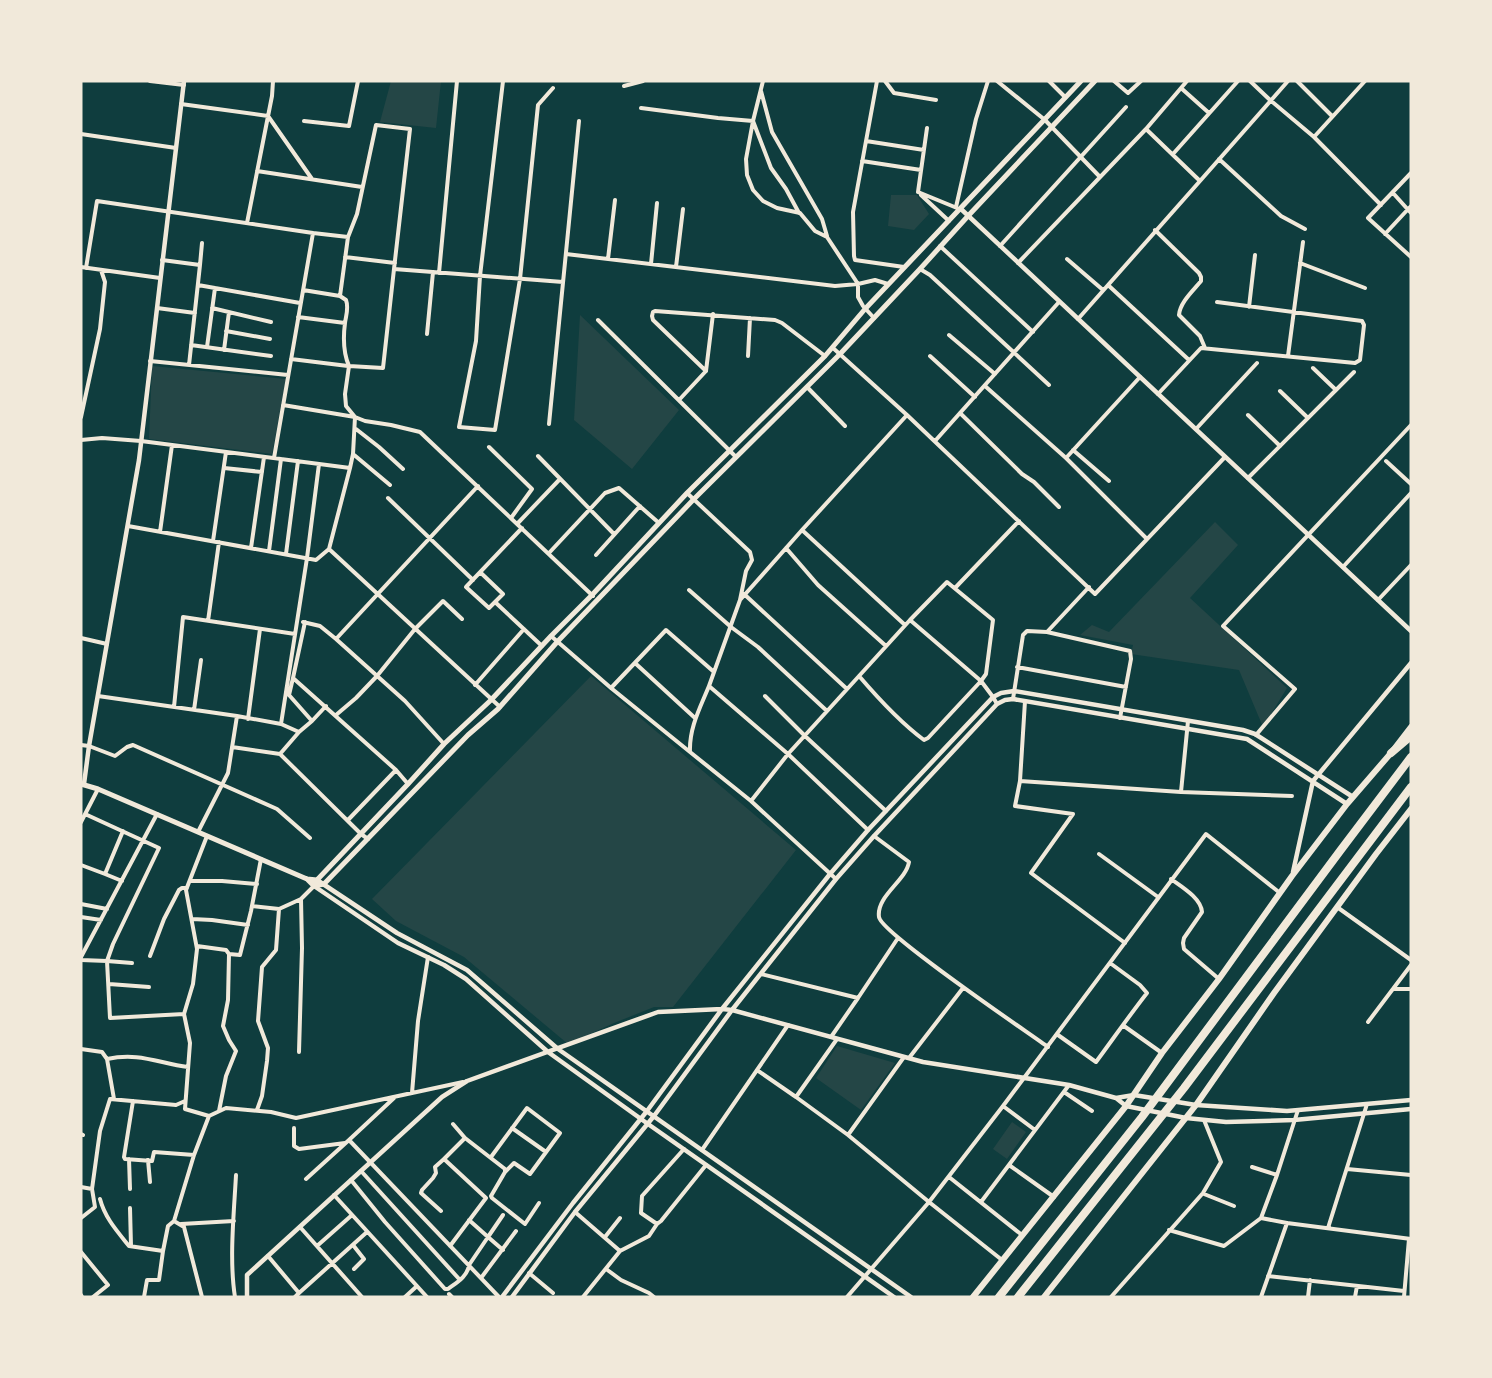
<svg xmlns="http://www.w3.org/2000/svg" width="1492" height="1378" font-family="Raleway,sans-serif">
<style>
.green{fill:#244646}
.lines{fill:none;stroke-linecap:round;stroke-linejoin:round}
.minor{stroke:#f1e9da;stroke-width:4}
.tertiary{stroke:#f1e9da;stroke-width:4.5}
.secondary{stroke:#f1e9da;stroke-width:5}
.primary{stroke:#f1e9da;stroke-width:6}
.motorway{stroke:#f1e9da;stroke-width:8}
</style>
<rect width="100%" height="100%" fill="#0f3d3e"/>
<path class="green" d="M391,81H441L436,128L380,122Z
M891,195H917L929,214L914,230L888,226Z
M580,315L679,410L632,469L574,420Z
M152,366L286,379L272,454L149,439Z
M1215,522L1238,545L1190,598L1287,688L1263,727L1239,670L1131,654L1133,645L1080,635L1092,625L1109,632Z
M591,676L796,850L673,1007H654L614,1023L568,1044L464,957L396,921L372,899Z
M837,1046L895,1063L861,1110L816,1078Z
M1012,1122L1026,1132L1007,1159L993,1149Z"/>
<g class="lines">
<path class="minor" d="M150,81L184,85
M503,81L480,276L476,341L459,427L495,430L520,279L538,105L553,88
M763,81L753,121L746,159L747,175L753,190L763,201L777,208L800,213L815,231L827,237L858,284V297L863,306L874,318
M877,81L853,212L854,256L855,260L904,267
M885,81L894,93L936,100
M997,81L1045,120L1100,177
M1049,81L1065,97
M1114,81L1128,93L1141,81
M1250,81L1270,100L1314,137L1381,205
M1297,81L1332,116
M624,86L643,81
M1181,88L1209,113
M761,91L772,132L822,219L827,236
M181,104L268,116L312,179
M641,108L718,118L753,121L771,168L786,189L799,213
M304,121L349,126L358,81
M1146,129L1187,81
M81,134L176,148
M1314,137L1365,81
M866,141L924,150
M1173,154L1238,81
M1219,159L1281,216L1305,229
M862,161L921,170
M257,171L362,187
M1411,173L1368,218L1411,257
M1200,181L1288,81
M918,192L927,128
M918,192L957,208
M1393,193L1411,213
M921,195L949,221
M956,207L976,119L988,81
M247,223L272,96L273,81
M1155,230L1199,273L1201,277V281C1194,290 1180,302 1179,315L1200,336L1205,348
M313,233L348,237
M1385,234L1411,206
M940,246L1033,332
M1000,246L1126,107
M566,254L835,286L858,284L875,280L888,284
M345,257L395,263
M608,259L615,200
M1067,259L1103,290
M162,260L200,265L189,365
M1018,263L1146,129L1200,181L1078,319
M1300,263L1365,288
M651,264L657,203
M200,265L202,243
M81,267L160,278
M676,267L683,209
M86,268L97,201L313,233L274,458
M920,269L930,275L1049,385
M439,273L457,81
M198,285L300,303
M1108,285L1189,360
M303,290L340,296L346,300C349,308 346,315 345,323C343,338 343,352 349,366
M340,296L348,237L357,214L376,125L410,129L394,269
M1249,307L1255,255
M157,308L195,313
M212,308L271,322
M298,317L345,323
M598,320L736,457
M226,331L270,339
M427,334L433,272
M949,335L995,374
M191,345L271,356
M207,347L215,288
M833,348L907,415L1095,594L1225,457
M224,350L229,312
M748,356L750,318
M930,356L975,397
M1288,356L1303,242
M291,359L348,366
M150,361L288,375
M1313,368L1336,390
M706,371L653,320L652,316L653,312L655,311L775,320L782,323L825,356
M985,386L1066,458L1140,377
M807,387L845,426
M1280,391L1308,418
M1158,394L1201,348L1355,363L1360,360L1364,325L1362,321L1217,302
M679,400L706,371L713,314
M283,405L355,417
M960,413L1022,474L1034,482L1059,507
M1248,415L1280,446
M81,417L100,329L105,282L101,270
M355,417L346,406L345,394L349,366L383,368L394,269L563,282
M549,424L579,121
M356,429L379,447L403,469
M1196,429L1257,363
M81,440L102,438L141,441L350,468L329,549L500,707
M935,441L1059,302
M489,447L532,489L511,518
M1073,450L1109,481
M353,454L390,485
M538,456L614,534
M1066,458L1147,539
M1386,461L1411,484
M224,468L262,472
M350,468L353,454L355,417L365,421L391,425L420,432L593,596
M1248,478L1354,372
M687,493L750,552L752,560L746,571L740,600L709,686L788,754L868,830
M388,498L473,580
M517,524L560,479
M128,526L316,560L329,549
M802,530L905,625
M160,532L172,445
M213,541L226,452
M251,548L264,457
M786,548L818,585L886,646
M269,551L281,459
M549,553L605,493L619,488L659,523
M286,554L298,461
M596,555L640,506
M1343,567L1411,493
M481,573L503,594L489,608L466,587L522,528
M955,588L1019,521
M689,590L731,627L758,647L827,711
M744,594L847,689
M740,600L802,530L907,415
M1378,600L1411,565
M495,602L542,646
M208,621L219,542
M303,622L320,626L336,639
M1047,632L1089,587
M551,636L611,688L690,752
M81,638L107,644
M635,663L695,718
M1017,667L1126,687
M859,676C877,697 901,723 924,740L928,738L981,681L910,620
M293,678L396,770L408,784
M475,685L524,629
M709,686C700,708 689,728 690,752L751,801
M611,688L666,630L714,672
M98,696L237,716L228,773L198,832
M765,696L805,736L886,811
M1013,699L1023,635L1027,631L1047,632L1130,651L1131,659L1120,718
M1025,701L1020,781L1181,792L1292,796
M174,707L183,617L295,634
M194,710L201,660
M336,715L356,698L377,676L415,629L443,601L462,619
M237,716L281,724L307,558L319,464
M248,719L260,629
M312,721L326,706
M281,724L299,732L280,754L361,834L368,839
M299,732L312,721L289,695L293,678L305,622
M1256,735L1295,689L1223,626L1411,425
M444,744L405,701L336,639L478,486
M81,745L89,746L115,756L127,747L133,745L277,809L310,838
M232,747L280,754
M1020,781L1015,806L1073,814L1031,873L1125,943
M1181,792L1188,721
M85,814L159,848L113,944L107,961L132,963
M348,820L396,770
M81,822L98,789
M207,836L186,890L197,949L193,984L184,1014L190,1043L185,1109L209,1116
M874,836L909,862C906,881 876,896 879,917C881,933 1026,1031 1048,1047
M1099,854L1158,897
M81,865L105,874L123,831
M105,874L122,881
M836,879L751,801L788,754L910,620L947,582L993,620L986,674L981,681L993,697L997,704
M1171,879C1182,887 1201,898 1202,912L1184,938L1183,943L1184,949L1219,979
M190,881H222L257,884
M81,904L107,909
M252,906L279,909
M1337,907L1411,960
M81,917L101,920
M192,919L212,920L248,925
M197,946L226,950L229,954
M150,956L164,919L179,890L182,888H187
M81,957L157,814
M81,960L107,961L110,1018L184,1014
M761,974L858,998L898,938
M109,984L149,987
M1393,989H1411
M1368,1022L1411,965
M1124,1026L1162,1053
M1058,1035L1096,1062C1113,1039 1129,1016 1147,993L1140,985L1110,963
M831,1037L858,998
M81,1049L102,1052L107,1059L114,1099
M299,1052L302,948L301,899
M909,1058L963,988
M107,1059C139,1052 158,1063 188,1067
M757,1070L796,1097L837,1039
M1064,1092L1092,1111
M412,1093L418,1021L428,957
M796,1097L848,1135L904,1057
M133,1101L124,1157L125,1159L152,1161L154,1152L194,1155
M1003,1106L1035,1130
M257,1110L262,1096L267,1061L268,1048L258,1021L262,967L276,950L279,909L301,899L314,886
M219,1111L226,1076L236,1051L229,1040L223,1026L228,1000L229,954L240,955L251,911L261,859
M294,1128V1146L299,1149L345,1143
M512,1128L546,1152
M81,1134L83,1135
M848,1135L929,1202L1002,1260
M465,1138L505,1169V1172L491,1196L492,1198L525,1224L539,1203
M349,1140L499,1297
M702,1150L788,1025
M491,1157L527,1108L560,1133L530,1174L514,1163L505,1172
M129,1159L130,1189
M444,1159L465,1138L453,1124
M148,1160L150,1182
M1009,1165L1054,1197
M1252,1167L1277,1175
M1347,1169L1411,1175
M361,1171L460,1280
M949,1177L1022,1235
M306,1179L349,1140L394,1098
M351,1180L385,1222L445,1289H448C456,1283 468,1276 469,1265L488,1237L503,1250
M81,1187L92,1189L95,1207L81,1218
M92,1189L100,1131L110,1099L176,1105L185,1101
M1204,1194L1234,1206
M334,1195L427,1297
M100,1199C105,1218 117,1231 129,1246L163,1251L168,1226L174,1221
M981,1202L1069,1085
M130,1208L131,1246
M441,1211L421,1193L422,1190L433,1178L436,1173L435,1167L444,1159L486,1198L450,1246
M575,1212L620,1251L583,1297
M1261,1218L1287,1223L1411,1239
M469,1220L488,1237L503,1215
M181,1224L234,1221
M657,1224L641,1213L642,1196L684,1149
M300,1227L362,1297
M1328,1228L1367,1104
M1169,1230L1224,1246L1261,1218L1277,1175L1298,1110
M605,1237L620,1218
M353,1245L364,1259L354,1269
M317,1246L352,1215
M620,1251L649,1236L657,1224L661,1221L706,1165
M81,1252L108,1285L93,1297
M268,1256L299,1293L295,1297
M606,1269L621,1280L649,1293L654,1297
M529,1273L553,1293
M1268,1276L1404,1291
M481,1278L516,1231
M299,1293L367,1232
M449,1294L452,1297
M81,1295L82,1297
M144,1297L147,1280H159L163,1251
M202,1297L184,1227L174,1221L194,1155L209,1116L226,1108L271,1112L296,1118L463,1082
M235,1297C229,1260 234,1213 236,1175
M405,1297L417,1286
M847,1297L929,1202L1003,1106L1206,834L1280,893
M1111,1297L1203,1193L1221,1162L1204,1120
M1261,1297L1287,1223
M1308,1297L1310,1280
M1355,1297L1357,1286
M1404,1297L1409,1239"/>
<path class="tertiary" d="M961,209L1411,631
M84,784L89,746L139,460L184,81
M1293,872L1313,781L1411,663
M1116,1098L1134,1095L1196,1105L1287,1111L1411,1100
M247,1297V1275L442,1097L467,1081L658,1012L722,1009L732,1010L923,1062L1069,1085L1116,1098L1126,1106L1186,1118L1226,1122L1294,1120L1411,1109
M502,1297L573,1203L647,1111L722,1009L830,874L868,830L993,697L1001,693L1014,691L1243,730L1255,734L1353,797
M512,1297L575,1212L654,1116L732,1010L836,879L874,836L997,704L1005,700L1013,699L1247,739L1347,804
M894,1297L648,1124L548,1052L466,979L444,965L398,943L314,886L317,880L397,933L467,970L558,1049L911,1297"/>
<path class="secondary" d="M81,784L98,789L307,879L317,880L408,784L444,744L491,700L551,636L592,595L687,493L825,356L865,309L1081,81
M307,879L314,886L324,884L468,735L498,709L558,641L694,499L840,354L920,269L968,216L1095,81"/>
<path class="primary" d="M973,1297L1126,1106L1162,1053L1219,979L1292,876L1347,804L1391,753L1411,727
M1044,1297L1196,1105L1274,993L1376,854L1411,809"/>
<path class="motorway" d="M1391,753L1411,736
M999,1297L1142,1117L1340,851L1411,757
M1018,1297L1184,1088L1411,787"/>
</g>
<rect width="1492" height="1378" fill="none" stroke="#f1e9da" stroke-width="165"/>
</svg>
